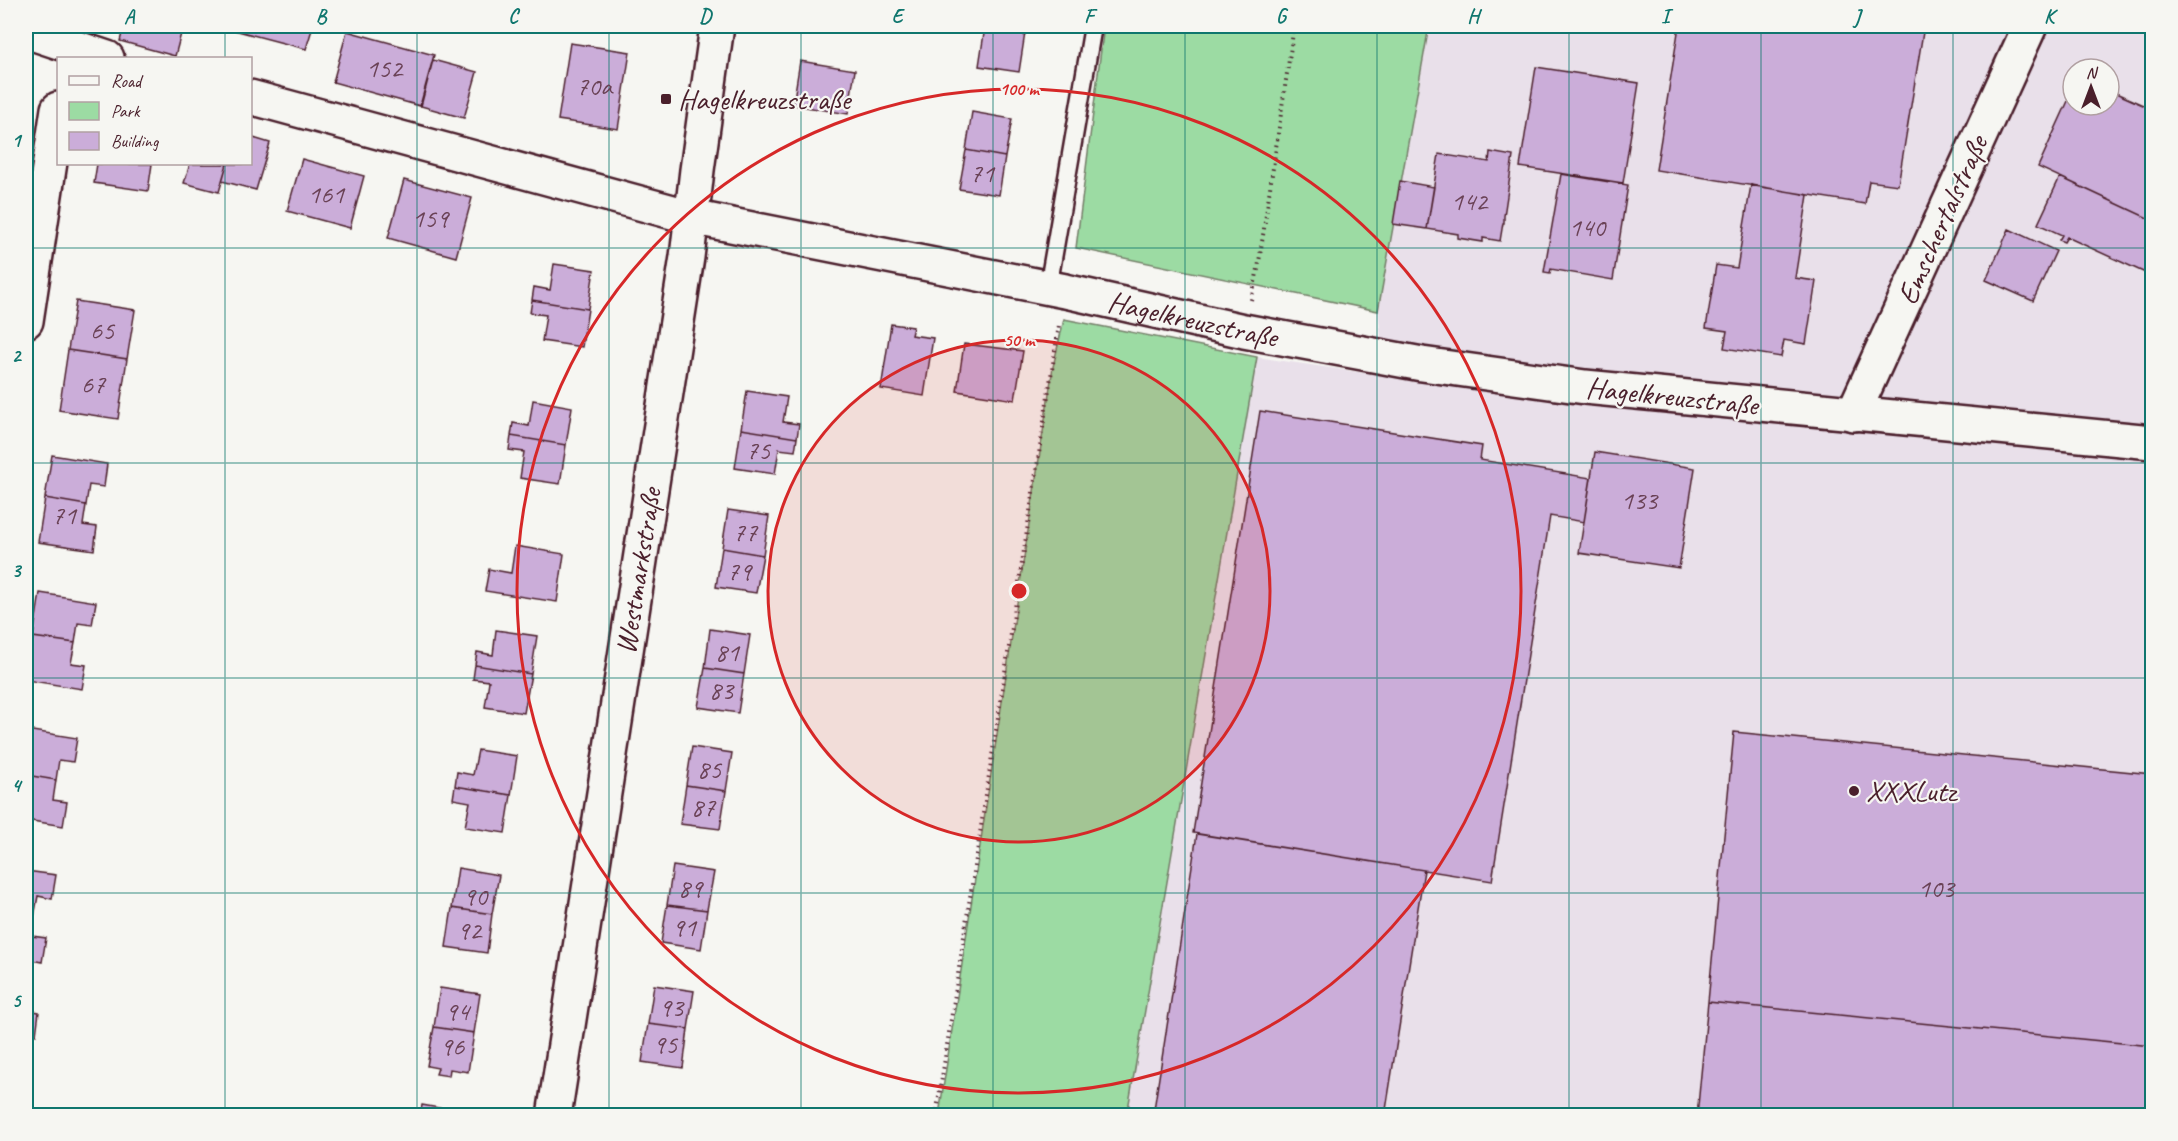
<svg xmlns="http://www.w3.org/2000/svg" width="2178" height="1141" font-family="Caveat,sans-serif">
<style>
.built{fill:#e9e0ea;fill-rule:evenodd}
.green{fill:#9cdba3;stroke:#737d67;stroke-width:1.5}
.building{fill:#cbadd9;stroke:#4a1f2b;stroke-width:1.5}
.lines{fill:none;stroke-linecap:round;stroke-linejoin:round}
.lane-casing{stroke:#4a1f2b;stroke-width:21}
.street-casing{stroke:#4a1f2b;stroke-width:38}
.secondary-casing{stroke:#4a1f2b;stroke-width:38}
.path{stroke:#4a1f2b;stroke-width:4;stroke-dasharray:1.5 4.5;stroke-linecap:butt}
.lane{stroke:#f6f6f2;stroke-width:16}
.street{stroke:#f6f6f2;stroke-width:33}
.secondary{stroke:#f6f6f2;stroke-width:33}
.grid{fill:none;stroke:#0f766e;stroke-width:1.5;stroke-opacity:0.55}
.ring{fill:none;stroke:#d62828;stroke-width:3}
.poi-dot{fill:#4a1f2b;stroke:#f6f6f2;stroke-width:2}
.labels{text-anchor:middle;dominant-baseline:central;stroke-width:4.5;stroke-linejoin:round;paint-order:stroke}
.number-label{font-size:27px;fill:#6a4256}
.poi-label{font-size:30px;fill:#4a1f2b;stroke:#f6f6f2;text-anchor:start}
.street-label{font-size:30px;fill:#4a1f2b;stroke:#f6f6f2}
.centre{fill:#d62828;stroke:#f6f6f2;stroke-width:3}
.ring-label{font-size:18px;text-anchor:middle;font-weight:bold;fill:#d62828;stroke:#f6f6f2;stroke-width:4.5;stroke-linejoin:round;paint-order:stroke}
.neatline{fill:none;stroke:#0f766e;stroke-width:2}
.grid-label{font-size:20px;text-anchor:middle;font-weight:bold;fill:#0f766e}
</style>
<rect width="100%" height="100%" fill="#f6f6f2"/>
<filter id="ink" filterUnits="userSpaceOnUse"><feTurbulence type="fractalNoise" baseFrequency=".0167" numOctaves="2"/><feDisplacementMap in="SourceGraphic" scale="12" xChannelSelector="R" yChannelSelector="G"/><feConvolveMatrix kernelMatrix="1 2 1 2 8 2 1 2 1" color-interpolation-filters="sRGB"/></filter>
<g filter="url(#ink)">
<path class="built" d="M1429,26H2152V1115L1127,1116L1257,357L1385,376L1378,311ZM2073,69H2109V105H2073Z"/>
<path class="green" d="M1104,26H1429L1378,311L1076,248Z
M1064,319L1257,357L1127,1115H939L1053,367Z"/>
<path class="building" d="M124,26H183L175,56L120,41Z
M219,26H313L306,49Z
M986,26H1026L1025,33L985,27Z
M1679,26H1924L1898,185L1869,181L1865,204L1656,170Z
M985,27L1025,33L1019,72L979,66Z
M347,31L434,55L420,106L333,82Z
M570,43L630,52L618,129L558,120Z
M433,60L477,72L464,118L421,106Z
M800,61L855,70L848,114L793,105Z
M1536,67L1639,83L1623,183L1520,167Z
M2073,90V105H2109V90L2152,109V220L2038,167Z
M972,112L1012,119L1005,157L966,150Z
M250,137L270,143L256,190L222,181L227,164H250Z
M966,150L1005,157L999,195L959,189Z
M1490,152L1513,156L1504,216V223H1503L1500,241L1483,238V242L1458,238V234L1427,229L1439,154L1489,162Z
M302,159L364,176L350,228L287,211Z
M97,164H152L148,191L94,183Z
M190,164H227L219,192L184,183Z
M1561,174L1628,185L1613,280L1551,269L1550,273L1544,272Z
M2060,177L2152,220V276L2067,237L2064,242L2059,240L2062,235L2038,224Z
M404,180L472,198L456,257L388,238Z
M1400,181L1434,187L1427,229L1393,224Z
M1751,185L1808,195L1795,278L1816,281L1806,344L1784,340L1781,357L1724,348L1727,331L1706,328L1716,265L1737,268Z
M2009,229L2056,251L2033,301L1986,280Z
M554,264L594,270L588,309L532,300L534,287L550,290Z
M532,300L588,309L582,347L542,341L546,315L530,313Z
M76,301L135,310L127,359L68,350Z
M891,324L913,327L911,335L933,338L924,396L881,389Z
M964,344L1023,351L1015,400L957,391Z
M68,350L127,359L118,419L59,410Z
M747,391L787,397L783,422L799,424L797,438L741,429Z
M533,400L572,407L566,445L511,436L513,423L529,426Z
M1260,411L1482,446L1480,460L1591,478L1584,522L1550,516L1492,881L1193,833Z
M741,429L797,438L795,451L779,449L775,474L735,468Z
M511,436L566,445L560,484L520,478L524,452L509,450Z
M1595,452L1695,468L1679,568L1579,553Z
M52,455L107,464L104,487L89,485L86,505L45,498Z
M45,498L86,505L83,525L97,527L94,550L38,542Z
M728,510L769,516L763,555L722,548Z
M515,546L564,554L557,602L485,591L489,569L511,573Z
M722,548L763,555L756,593L716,587Z
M40,593L96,602L92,625L78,623L75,643L33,637Z
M710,629L750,635L744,674L705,668Z
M496,630L537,636L531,674L475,665L477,652L493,655Z
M33,637L75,643L71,663L86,665L82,689L26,680Z
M475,665L531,674L524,713L485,707L489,681L473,679Z
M705,668L744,674L738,713L698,707Z
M26,730L77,738L73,762L59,760L56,780L26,775Z
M1734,732L2152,774V1046L1708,1002Z
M692,747L732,753L726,791L686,785Z
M478,750L517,756L511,795L455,786L457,772L473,775Z
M26,775L56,780L53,800L67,802L63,826L26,820Z
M686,785L726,791L720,829L680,824Z
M455,786L511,795L505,833L465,827L470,802L453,799Z
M1197,834L1424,870L1385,1116H1153Z
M673,866L714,872L707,910L667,905Z
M458,868L499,875L492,914L452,908Z
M26,871L56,875L52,899L38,896L34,917L26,915Z
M667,905L707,910L701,949L661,943Z
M452,908L492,914L487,953L446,947Z
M26,915L34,917L32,936L46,938L42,962L26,959Z
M654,985L694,991L688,1029L648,1024Z
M440,988L480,994L474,1033L434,1027Z
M1708,1002L2152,1046L2146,1116H1697Z
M26,1010L39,1012L36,1035L26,1034Z
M648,1024L688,1029L683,1068L642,1062Z
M434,1027L474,1033L468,1072L450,1069L449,1076L436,1074L438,1068L427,1066Z
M2152,1044V1116H2146L2152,1046Z
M422,1105L462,1112L461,1116H420Z
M636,1109L675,1115V1116H635Z"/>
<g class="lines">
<g class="lane-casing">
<path id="lane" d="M1048,288L1093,26"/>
</g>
<g class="street-casing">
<g id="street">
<path d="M26,31L107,58"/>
<path id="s1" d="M250,97L691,217L1065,291L1244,331L1422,364L1585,387L2152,442"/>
<path d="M26,321L58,109"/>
<path d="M1853,414L2030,26"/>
</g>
</g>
<g class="secondary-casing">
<path id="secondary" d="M554,1116L687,257L697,170L717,26"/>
</g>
<path class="path" d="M1251,300L1258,269L1294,26
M936,1116L1059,325"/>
<use href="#lane" class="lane"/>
<use href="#street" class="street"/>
<use href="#secondary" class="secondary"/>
</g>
</g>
<path class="grid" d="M225,26V58M417,26V1116M609,26V1116M801,26V1116M993,26V1116M1185,26V1116M1377,26V1116M1569,26V1116M1761,26V1116M1953,26V1116M225,164V1116M26,248H2152M26,463H2152M26,678H2152M26,893H2152"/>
<circle cx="1019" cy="591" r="251" fill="#d62828" fill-opacity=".12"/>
<g class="ring">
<circle cx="1019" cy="591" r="251"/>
<circle cx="1019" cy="591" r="502"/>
</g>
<g class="poi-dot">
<rect x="660" y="93" width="12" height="12" rx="3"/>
<circle cx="1854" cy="791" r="6"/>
</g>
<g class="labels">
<g class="number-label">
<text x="384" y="68">152</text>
<text x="594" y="86">70a</text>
<text x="982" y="173">71</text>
<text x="326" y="194">161</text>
<text x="1469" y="201">142</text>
<text x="430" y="218">159</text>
<text x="1587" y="227">140</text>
<text x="102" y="330">65</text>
<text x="93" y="384">67</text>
<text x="758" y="450">75</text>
<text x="1639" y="500">133</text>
<text x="64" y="515">71</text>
<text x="745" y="532">77</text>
<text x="739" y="571">79</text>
<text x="727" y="652">81</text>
<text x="721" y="690">83</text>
<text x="709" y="769">85</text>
<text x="703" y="807">87</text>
<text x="690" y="888">89</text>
<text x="1936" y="888">103</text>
<text x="475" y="896">90</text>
<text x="684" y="927">91</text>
<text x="469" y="930">92</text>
<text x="671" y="1007">93</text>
<text x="457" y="1011">94</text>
<text x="665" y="1044">95</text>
<text x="452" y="1046">96</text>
</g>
<g class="poi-label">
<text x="678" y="99">Hagelkreuzstraße</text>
<text x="1866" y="791">XXXLutz</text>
</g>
<g class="street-label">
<text transform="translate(1942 220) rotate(-66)">Emschertalstraße</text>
<text stroke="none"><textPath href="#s1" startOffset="969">Hagelkreuzstraße</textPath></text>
<text transform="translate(1672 396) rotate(6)">Hagelkreuzstraße</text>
<text transform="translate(638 571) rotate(-81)">Westmarkstraße</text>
</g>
</g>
<circle cx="1019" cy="591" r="9" class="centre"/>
<g class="ring-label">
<text x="1019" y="95">100 m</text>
<text x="1019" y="346">50 m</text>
</g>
<rect width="2178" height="1141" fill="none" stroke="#f6f6f2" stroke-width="66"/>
<rect x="57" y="57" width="195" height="108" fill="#f6f6f2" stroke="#b1a0a2" stroke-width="1.5"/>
<rect x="69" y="76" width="30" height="9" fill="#f6f6f2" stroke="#b1a0a2" stroke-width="1.5"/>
<text x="111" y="87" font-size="18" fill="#4a1f2b">Road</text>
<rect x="69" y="102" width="30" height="18" fill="#9cdba3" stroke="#b1a0a2" stroke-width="1.5"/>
<text x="111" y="117" font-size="18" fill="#4a1f2b">Park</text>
<rect x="69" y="132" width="30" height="18" fill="#cbadd9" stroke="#b1a0a2" stroke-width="1.5"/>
<text x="111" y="147" font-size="18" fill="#4a1f2b">Building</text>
<g transform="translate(2091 87)"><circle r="28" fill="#f6f6f2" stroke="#b1a0a2" stroke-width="1.5"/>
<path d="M0-4.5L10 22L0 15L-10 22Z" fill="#4a1f2b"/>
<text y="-9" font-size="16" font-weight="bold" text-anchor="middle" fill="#4a1f2b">N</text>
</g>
<rect x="33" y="33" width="2112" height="1075" class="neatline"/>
<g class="grid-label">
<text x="129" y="23">A</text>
<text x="321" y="23">B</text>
<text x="513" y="23">C</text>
<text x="705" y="23">D</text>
<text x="897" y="23">E</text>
<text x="1089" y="23">F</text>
<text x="1281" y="23">G</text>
<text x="1473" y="23">H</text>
<text x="1665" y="23">I</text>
<text x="1857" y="23">J</text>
<text x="2049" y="23">K</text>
<text x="16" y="147">1</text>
<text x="16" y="362">2</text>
<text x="16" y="577">3</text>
<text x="16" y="792">4</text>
<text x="16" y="1007">5</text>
</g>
</svg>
